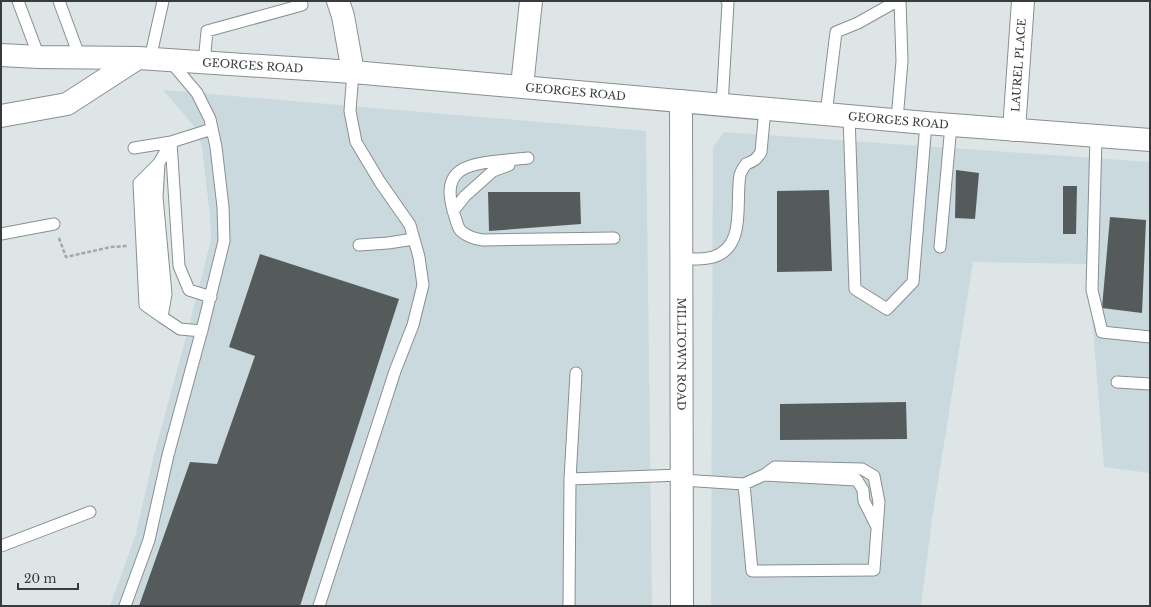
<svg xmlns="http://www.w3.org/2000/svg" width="1151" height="607" font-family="'Libre Baskerville',serif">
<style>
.built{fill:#c9d9dd}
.building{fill:#555b5a}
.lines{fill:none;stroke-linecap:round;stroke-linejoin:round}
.lane-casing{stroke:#898f91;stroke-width:13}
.street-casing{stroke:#898f91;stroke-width:24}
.secondary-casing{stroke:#898f91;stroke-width:24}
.path{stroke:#a3a9aa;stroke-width:2.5;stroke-dasharray:4 2;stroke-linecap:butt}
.lane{stroke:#fff;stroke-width:11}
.street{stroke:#fff;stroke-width:22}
.secondary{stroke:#fff;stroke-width:22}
.labels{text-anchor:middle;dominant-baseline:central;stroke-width:4;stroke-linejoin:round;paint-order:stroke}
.street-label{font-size:11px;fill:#383b3b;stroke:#dde5e7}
</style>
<rect width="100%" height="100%" fill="#dde5e7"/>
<path class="built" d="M163,90L646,131L652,606H110L135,537L155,451L190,322L211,240L210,215L202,149L199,132Z
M724,132L1150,162V473L1104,467L1088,264L973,262L932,519L921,606H711L713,147Z"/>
<path class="building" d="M956,170L979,173L975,219L955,218Z
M1063,186H1077L1076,234H1063Z
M829,190L832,271L777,272V191Z
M488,192H580L581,224L489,231Z
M1110,217L1146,220L1142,313L1102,308Z
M260,254L399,299L300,606H139L190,462L217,464L255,356L229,347Z
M906,402L907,439L780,440V404Z"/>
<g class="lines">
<g class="lane-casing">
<path id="lane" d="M18,1L39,57
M59,1L80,58
M150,59L163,1
M204,63L207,31L302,5L301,1
M722,105L728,3L727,1
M826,114L836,32L858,23L897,1
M849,116L855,289L887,309L913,282L926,123
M897,120L902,61L900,1
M1096,136L1092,290L1102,332L1150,337
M171,142L148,182L156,303L162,317L180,329L202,331
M134,148L171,142
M528,158C511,160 473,161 460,171C444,182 451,205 456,220C457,223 458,228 461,231C468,237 474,239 483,240L614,238
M159,163L157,197L166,294L162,317L145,305L139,183Z
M453,211L465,196L493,171L509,165
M1,234L54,224
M359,245L388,243L414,239
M940,247L951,125
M682,259C691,259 703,260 713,257C747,247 735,202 740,175C741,171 744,167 746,164C754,161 757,159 761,152L765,109
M211,297L189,290L179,266L171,142L212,129
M1117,382L1150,384
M764,475L857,480L863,490L864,501L876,525
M570,479L682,475
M682,480L744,484L764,475L775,467L862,469L874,476L879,502L874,570L752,571L744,484
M1,546L90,512
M125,606L149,540L168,455L203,326L224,241L223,207L216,147L210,119L197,93L170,61
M319,606L395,371L413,325L423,285L419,257L410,225L380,182L356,142L350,111L353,72
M569,606L570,479L576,373"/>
</g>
<g class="street-casing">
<g id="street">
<path d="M522,86L531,1"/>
<path d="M1,116L67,104L138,58"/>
<path id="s1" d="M1014,130L1023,1"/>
</g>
</g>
<g class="secondary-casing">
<g id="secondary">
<path d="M338,1L343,16L353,72"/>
<path id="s2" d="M1,55L39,57L138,58L353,72L926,123L1150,140"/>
<path id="s3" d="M681,101L682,606"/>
</g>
</g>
<path class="path" d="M59,238L66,257L111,247L127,246"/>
<use href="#lane" class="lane"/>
<use href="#street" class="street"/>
<use href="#secondary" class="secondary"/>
</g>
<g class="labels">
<g class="street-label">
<text stroke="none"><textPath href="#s1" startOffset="65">LAUREL PLACE</textPath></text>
<text stroke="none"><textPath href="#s2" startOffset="252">GEORGES ROAD</textPath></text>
<text stroke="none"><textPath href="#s2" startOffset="576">GEORGES ROAD</textPath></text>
<text stroke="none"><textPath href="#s2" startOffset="900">GEORGES ROAD</textPath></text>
<text stroke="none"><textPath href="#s3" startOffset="253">MILLTOWN ROAD</textPath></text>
</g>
</g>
<rect width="1151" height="607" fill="none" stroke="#383b3b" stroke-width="4"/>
<path d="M18 583v6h60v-6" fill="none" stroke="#383b3b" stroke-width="2"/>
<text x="24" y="583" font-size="12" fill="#383b3b" stroke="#dde5e7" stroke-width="3" paint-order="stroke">20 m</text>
</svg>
